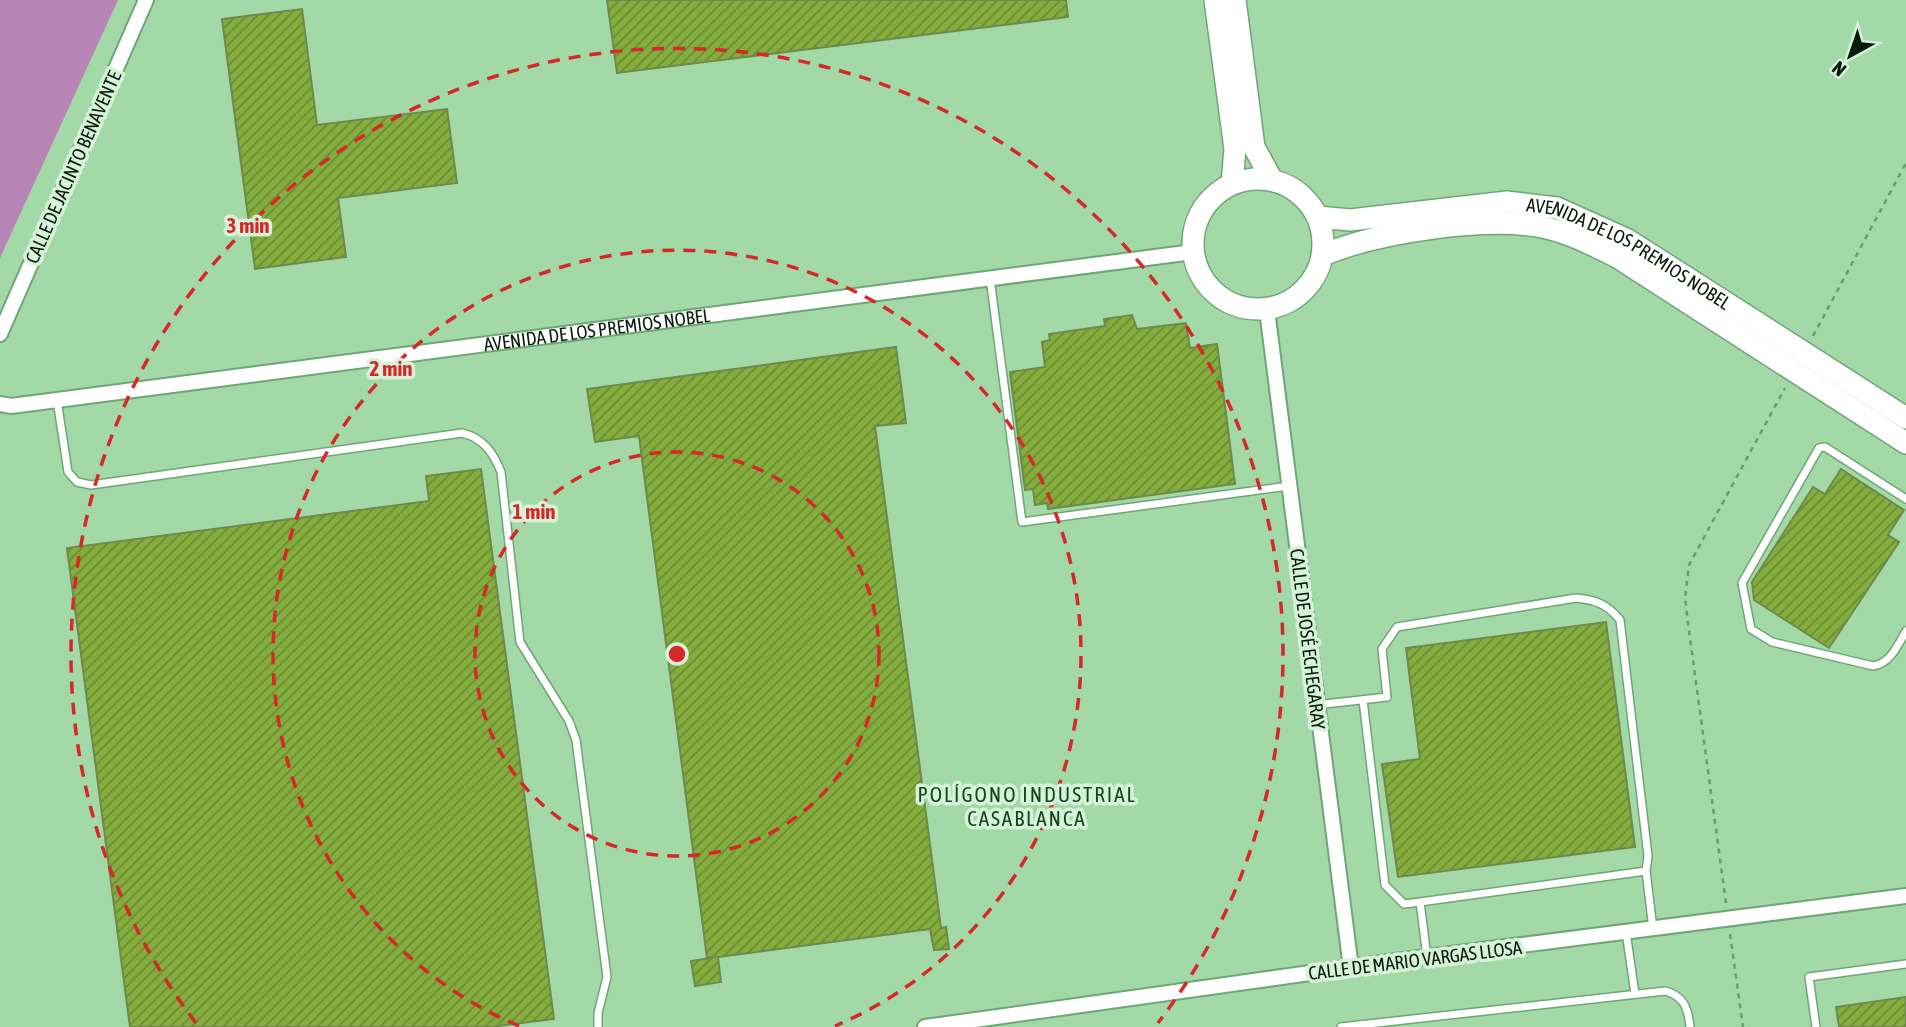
<svg xmlns="http://www.w3.org/2000/svg" width="1906" height="1027" font-family="'Asap Condensed',sans-serif">
<style>
.green{fill:#b785b6}
.building{fill:url(#building-hatch);stroke:#6f884c;stroke-width:2}
.lines{fill:none;stroke-linecap:round;stroke-linejoin:round}
.lane-casing{stroke:#70a576;stroke-width:10}
.street-casing{stroke:#70a576;stroke-width:18}
.secondary-casing{stroke:#70a576;stroke-width:24}
.path{stroke:#6e9a72;stroke-width:2.5;stroke-dasharray:5 5;stroke-linecap:butt}
.lane{stroke:#fff;stroke-width:7}
.street{stroke:#fff;stroke-width:14}
.secondary{stroke:#fff;stroke-width:21}
.ring{fill:none;stroke:#d62828;stroke-width:3.5;stroke-dasharray:12 9}
.labels{text-anchor:middle;dominant-baseline:central;stroke-width:7;stroke-linejoin:round;paint-order:stroke}
.street-label{font-size:19px;fill:#061b09;stroke:#d6f2d8}
.neighbourhood-label{font-size:21px;letter-spacing:2px;fill:#12471d;stroke:#d6f2d8}
.centre{fill:#d62828;stroke:#d6f2d8;stroke-width:3.5}
.ring-label{font-size:21px;text-anchor:middle;font-weight:bold;fill:#d62828;stroke:#d6f2d8;stroke-width:7;stroke-linejoin:round;paint-order:stroke}
</style>
<defs>
<pattern id="building-hatch" width="6" height="6" patternUnits="userSpaceOnUse" patternTransform="scale(1.75)"><rect width="6" height="6" fill="#84ad3e"/><path d="M-1 1l2-2M0 6l6-6M5 7l2-2" fill="none" stroke="#6a8c32"/></pattern>
</defs>
<rect width="100%" height="100%" fill="#a2d9a7"/>
<path class="green" d="M0,0H118L0,258Z"/>
<path class="building" d="M607,0H1066L1068,17L617,73Z
M302,9L317,125L447,109L457,183L338,198L346,257L255,269L222,19Z
M1132,315L1137,329L1186,323L1190,348L1217,344L1235,484L1048,509L1047,503L1035,505L1033,489L1025,490L1010,372L1045,367L1042,342L1050,340L1049,334L1105,326L1104,319Z
M896,347L906,423L875,426L941,928L946,927L949,949L934,950L930,929L718,957L721,982L695,986L691,961L716,957L707,958L639,436L595,442L587,389Z
M481,469L554,1019L491,1027H130L67,548L429,501L426,476Z
M1841,469L1904,510L1888,535L1899,542L1829,648L1754,600L1752,582L1813,487L1825,494Z
M1606,622L1635,847L1398,877L1382,764L1420,759L1406,648Z
M1906,997V1027H1839L1836,1007Z"/>
<g class="lines">
<g class="lane-casing">
<path id="lane" d="M990,278L1022,522L1289,486
M57,400L68,472L77,482L91,485L462,433C483,438 493,452 501,472L520,642L569,721L576,740L607,977L598,1013V1027
M1906,499L1825,447L1819,448L1742,583L1751,629L1772,642L1873,666C1890,664 1898,645 1906,631
M1363,700L1385,885L1404,904L1420,902
M1316,705L1387,697L1382,649L1397,627L1576,598C1596,600 1607,604 1620,620L1648,856L1646,871
M1626,932L1635,994
M1427,957L1420,902L1646,871L1653,929
M1341,1027L1665,991C1684,996 1688,1008 1690,1027
M1816,1027L1809,977L1906,964"/>
</g>
<g class="street-casing">
<g id="street">
<path d="M1267,310L1351,968"/>
<path d="M0,334L146,0"/>
<path id="s1" d="M0,404L11,406L1193,252"/>
<path d="M925,1027L1396,961L1906,896"/>
</g>
</g>
<g class="secondary-casing">
<g id="secondary">
<path d="M1215,0L1235,149L1232,184"/>
<path d="M1235,0L1254,147L1272,180"/>
<circle cx="1258" cy="244" r="65"/>
<path id="s2" d="M1318,217L1350,220L1507,202L1557,208L1628,240L1906,418"/>
<path d="M1323,255C1378,232 1488,215 1547,228C1572,234 1595,246 1617,257L1906,443"/>
</g>
</g>
<path class="path" d="M1813,336L1906,163
M1726,903L1689,631L1685,598L1689,565L1785,388
M1730,934L1743,1027"/>
<use href="#lane" class="lane"/>
<use href="#street" class="street"/>
<use href="#secondary" class="secondary"/>
</g>
<g class="ring">
<circle cx="677" cy="654" r="202"/>
<path d="M519 1026A404 404 0 1 1 835 1026"/>
<path d="M196 1023A606 606 0 1 1 1158 1023"/>
</g>
<g class="labels">
<g class="street-label">
<text transform="translate(73 167) rotate(-66)">CALLE DE JACINTO BENAVENTE</text>
<text stroke="none"><textPath href="#s2" startOffset="324">AVENIDA DE LOS PREMIOS NOBEL</textPath></text>
<text stroke="none"><textPath href="#s1" startOffset="602">AVENIDA DE LOS PREMIOS NOBEL</textPath></text>
<text transform="translate(1308 639) rotate(83)">CALLE DE JOSÉ ECHEGARAY</text>
<text transform="translate(1415 960) rotate(-7)">CALLE DE MARIO VARGAS LLOSA</text>
</g>
<g class="neighbourhood-label">
<text x="1027" y="794">POLÍGONO INDUSTRIAL<tspan x="1027" dy="24">CASABLANCA</tspan></text>
</g>
</g>
<circle cx="677" cy="654" r="10" class="centre"/>
<g class="ring-label">
<text x="248" y="233">3 min</text>
<text x="391" y="376">2 min</text>
<text x="534" y="519">1 min</text>
</g>
<g transform="translate(1850 56) rotate(220)" stroke="#d6f2d8" stroke-width="5" paint-order="stroke">
<path d="M0-5L12 26L0 18L-12 26Z" fill="#061b09"/>
<text y="-10" font-size="19" font-weight="bold" text-anchor="middle" fill="#061b09">N</text>
</g>
</svg>
